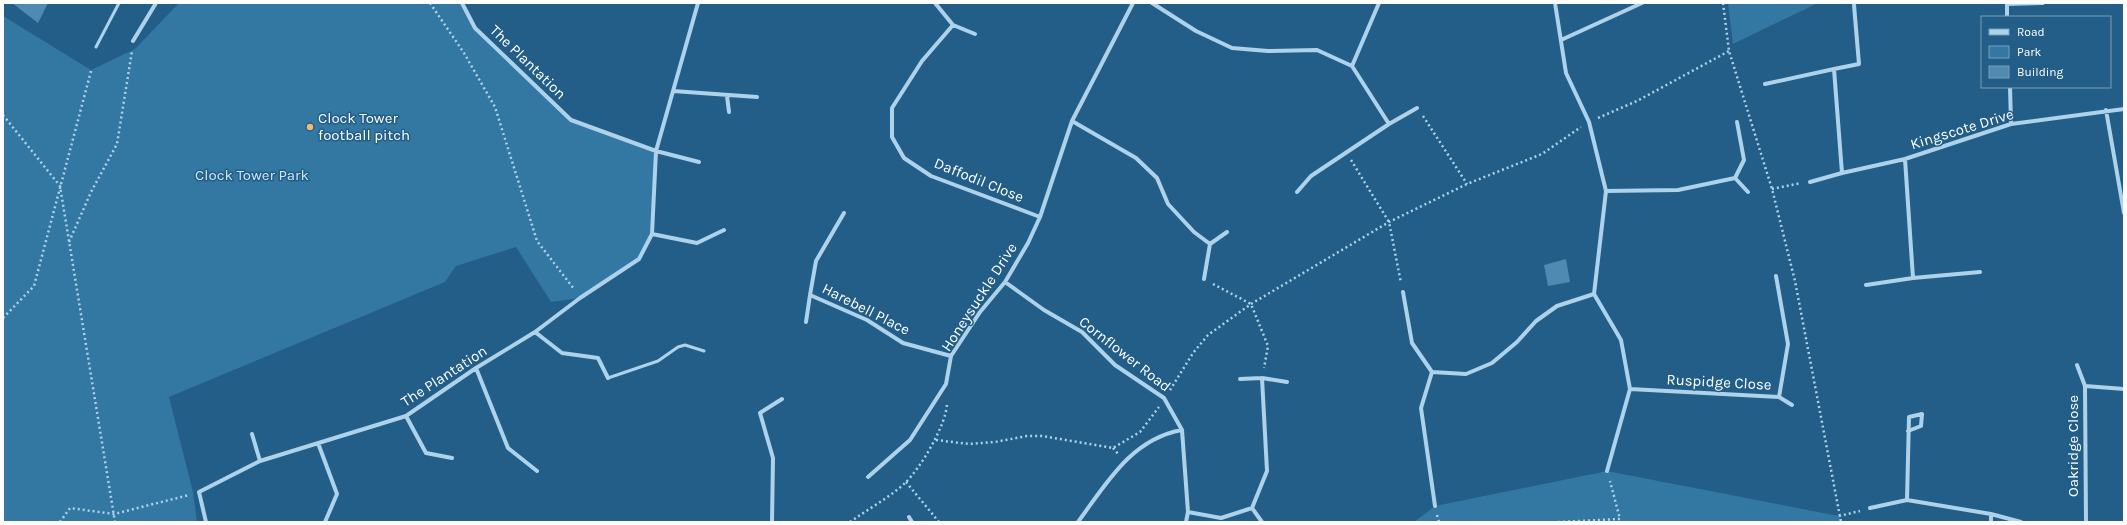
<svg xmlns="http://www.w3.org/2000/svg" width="2127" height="525" font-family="Karla,sans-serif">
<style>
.green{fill:#3377a3}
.building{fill:#4f8ab2}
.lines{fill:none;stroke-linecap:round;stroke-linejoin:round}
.path{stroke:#add2ea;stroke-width:2.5;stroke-dasharray:2 3;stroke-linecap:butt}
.service{stroke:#add2ea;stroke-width:3}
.minor{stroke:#add2ea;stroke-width:4}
.poi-dot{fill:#f6ba6f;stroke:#225e87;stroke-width:1.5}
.labels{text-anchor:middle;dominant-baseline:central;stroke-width:3;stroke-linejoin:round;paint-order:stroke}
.street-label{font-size:15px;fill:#fff;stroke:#225e87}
.poi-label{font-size:15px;fill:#fff;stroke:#225e87;text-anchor:start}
.park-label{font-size:15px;fill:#d1e8f7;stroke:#225e87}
</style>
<rect width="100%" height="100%" fill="#225e87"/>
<path class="green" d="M179,3H462L475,28L571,120L656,151L652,234L639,259L580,298L551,302L516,247L456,266L445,282L169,397L193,492L197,522H3V16L91,70L135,49Z
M1728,3H1818L1733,44Z
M1607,471L1839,516L1841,522H1414L1435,506Z"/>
<path class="building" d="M12,3H48L38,23Z
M1566,259L1570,282L1548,286L1544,265Z"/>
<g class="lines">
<path class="path" d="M430,3L464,53L495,107L537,241L574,289
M1723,3L1729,51L1772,189L1795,281L1841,522
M3,115L60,186L115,522
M1423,116L1467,184
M1598,118L1637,101L1729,51
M1351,160L1389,222L1401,283
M1772,189L1801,183
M69,242L91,192L117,144L132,51
M1213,284L1251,304L1268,346L1264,368
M3,318L34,286L91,71
M1170,390L1193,353L1208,335L1251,304L1389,222L1467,184L1542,154L1581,127
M936,440L969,444L995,442L1027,436H1042L1113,448L1140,432L1159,407
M1113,448L1119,455
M906,482L939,522
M1437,515L1439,522
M1839,516L1860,511
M60,522L70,508L114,514L189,495
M850,522C868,509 889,498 905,483C920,469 947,424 947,403
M1558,522L1620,519L1610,481"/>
<path class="service" d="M96,47L119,3
M608,378L658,361L678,347L685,345L704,351"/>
<path class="minor" d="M462,3L475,28L571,120L656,151L699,162
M935,3L953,25L922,61L892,108V137L904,158L931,176L1040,217
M1152,3L1196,31L1232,48L1268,51L1317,50L1352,66L1389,124L1311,176L1297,192
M1555,3L1566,73L1589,122L1606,191L1594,294L1621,340L1630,389L1607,471
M2007,17V4L2043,3
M953,25L975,34
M1561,40L1642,3
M133,41L156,3
M1352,66L1379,3
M1765,84L1834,69
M2010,87L2011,124
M673,91L757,97
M727,96L729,112
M2106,110L2124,213
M1072,121L1136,158L1157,178L1168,204L1194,232L1210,244L1204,279
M1389,124L1417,108
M1842,173L1834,69L1859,64L1854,5
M1735,178L1748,192
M1810,182L1842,173L1905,159L2011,124L2124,109
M1606,191L1678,190L1735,178L1744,160L1737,122
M844,213L816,261L810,295L867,320L903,343L951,356
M652,234L697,243L724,230
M1210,244L1227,232
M1913,278L1980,272
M1005,282L1044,310L1082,332L1115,365L1164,398L1182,430L1188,512L1186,522
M1866,285L1913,278L1905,159
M1403,292L1412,343L1432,372
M806,322L810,295
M535,332L562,353L598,358L608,378
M2077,365L2085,386
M476,368L508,448L537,471
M1240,379L1262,378
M1630,389L1779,397L1788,344L1776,276
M1779,397L1792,405
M406,416L426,453L452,458
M252,434L260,461
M318,443L337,494L325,522
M868,477L910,440L946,384L951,356L980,312L1005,282L1028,243L1040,217L1072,121L1133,3
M1907,500L1909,417L1922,414L1921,426L1908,431
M1435,506L1421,408L1432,372L1466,374L1492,363L1517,342L1536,321L1557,306L1594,294
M1252,508L1262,522
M1870,508L1907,500L1991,514L2021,522
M1188,512L1221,518L1252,508L1267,471L1262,378L1287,382
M909,517L912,522
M206,522L199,492L260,461L406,416L476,368L535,332L580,298L639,259L652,234L656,151L698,3
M772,522L773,458L760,413L782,399
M1078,522C1106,484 1131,439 1182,430
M1991,522V514
M2086,522L2085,386L2124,389"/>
</g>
<circle class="poi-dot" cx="310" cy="127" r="4"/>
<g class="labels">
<g class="street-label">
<text transform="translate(528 62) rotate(44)">The Plantation</text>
<text transform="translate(1962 129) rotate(-17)">Kingscote Drive</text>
<text transform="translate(979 180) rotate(22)">Daffodil Close</text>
<text transform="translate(979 297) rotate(-57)">Honeysuckle Drive</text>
<text transform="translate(866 309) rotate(27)">Harebell Place</text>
<text transform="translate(1125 354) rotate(38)">Cornflower Road</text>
<text transform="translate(444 376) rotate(-33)">The Plantation</text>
<text transform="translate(1719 382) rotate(3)">Ruspidge Close</text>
<text transform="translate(2073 446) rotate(-90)">Oakridge Close</text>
</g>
<g class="poi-label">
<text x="318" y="118">Clock Tower<tspan x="318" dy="17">football pitch</tspan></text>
</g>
<g class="park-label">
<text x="252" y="175">Clock Tower Park</text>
</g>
</g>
<rect width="2127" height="525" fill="none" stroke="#ffffff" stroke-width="8"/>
<rect x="1981" y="16" width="130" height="72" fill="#225e87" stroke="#7a9eb7"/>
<rect x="1989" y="29" width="20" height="6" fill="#add2ea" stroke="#7a9eb7"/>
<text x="2017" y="36" font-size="12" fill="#ffffff">Road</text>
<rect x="1989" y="46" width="20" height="12" fill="#3377a3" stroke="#7a9eb7"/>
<text x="2017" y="56" font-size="12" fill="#ffffff">Park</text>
<rect x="1989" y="66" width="20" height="12" fill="#4f8ab2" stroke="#7a9eb7"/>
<text x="2017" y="76" font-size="12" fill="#ffffff">Building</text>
</svg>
